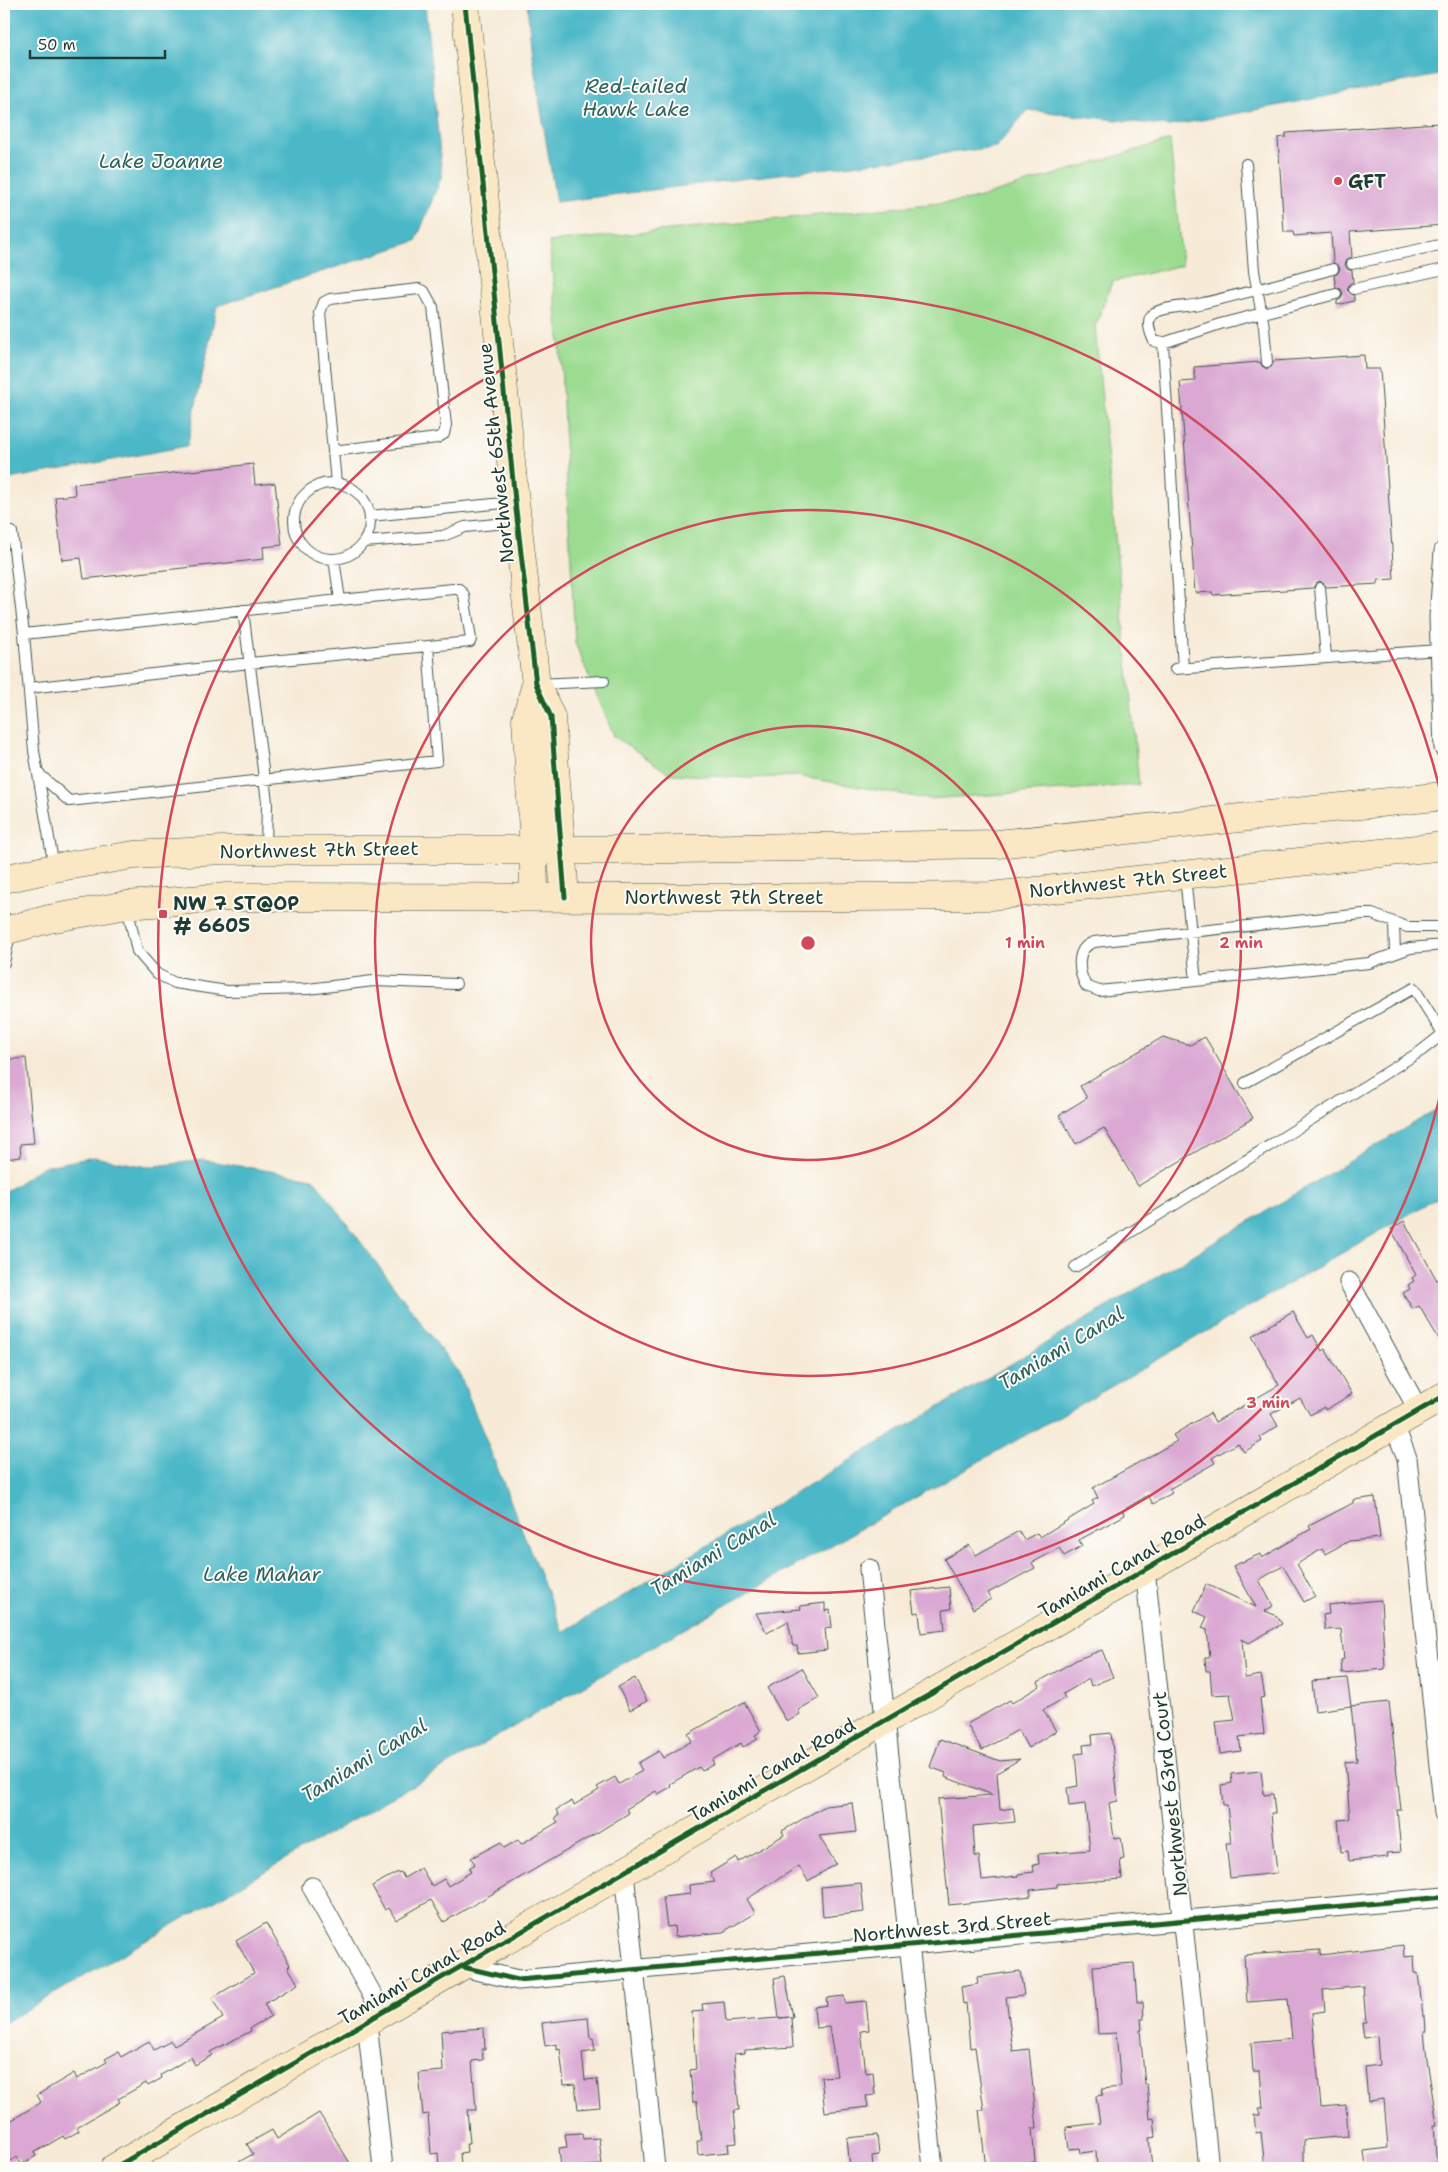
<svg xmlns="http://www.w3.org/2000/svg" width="1448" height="2172" font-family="'Shantell Sans',sans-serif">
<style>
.grass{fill:#9cdc91;stroke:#5e8c62}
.water{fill:#4cb8c8;stroke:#367a7e}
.building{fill:#daa8d3}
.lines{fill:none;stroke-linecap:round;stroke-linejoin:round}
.lane-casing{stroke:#3f574d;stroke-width:12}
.street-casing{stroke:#3f574d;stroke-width:21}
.secondary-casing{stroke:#3f574d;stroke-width:29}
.path{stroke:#3f574d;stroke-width:3;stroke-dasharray:1 4;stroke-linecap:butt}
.lane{stroke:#fff;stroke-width:10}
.street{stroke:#fff;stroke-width:19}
.secondary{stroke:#fae7c3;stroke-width:28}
.cycleway-casing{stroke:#fdfcf7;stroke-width:8}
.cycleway{stroke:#1b5e20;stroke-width:5}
.ring{fill:none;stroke:#d1495b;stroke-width:2.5}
.poi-dot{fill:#d1495b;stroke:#fdfcf7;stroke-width:2}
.labels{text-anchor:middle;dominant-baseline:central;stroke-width:4;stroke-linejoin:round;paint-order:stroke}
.poi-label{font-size:19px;font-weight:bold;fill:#1f3d34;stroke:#fdfcf7;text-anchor:start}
.street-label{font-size:19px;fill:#1f3d34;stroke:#fdfcf7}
.water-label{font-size:20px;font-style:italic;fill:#2c6260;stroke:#fdfcf7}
.centre{fill:#d1495b;stroke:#fdfcf7;stroke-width:2.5}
.ring-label{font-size:15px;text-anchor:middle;font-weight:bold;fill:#d1495b;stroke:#fdfcf7;stroke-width:4;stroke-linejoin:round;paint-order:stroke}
</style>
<rect width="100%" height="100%" fill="#fdfcf7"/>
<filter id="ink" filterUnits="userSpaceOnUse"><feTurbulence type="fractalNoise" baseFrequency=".02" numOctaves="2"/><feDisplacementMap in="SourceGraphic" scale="10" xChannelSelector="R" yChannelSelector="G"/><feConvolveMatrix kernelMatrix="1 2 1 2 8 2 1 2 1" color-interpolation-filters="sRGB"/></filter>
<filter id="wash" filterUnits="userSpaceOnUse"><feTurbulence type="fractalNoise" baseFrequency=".0096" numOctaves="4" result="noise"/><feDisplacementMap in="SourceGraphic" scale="20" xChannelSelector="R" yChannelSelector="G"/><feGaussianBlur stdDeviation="1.12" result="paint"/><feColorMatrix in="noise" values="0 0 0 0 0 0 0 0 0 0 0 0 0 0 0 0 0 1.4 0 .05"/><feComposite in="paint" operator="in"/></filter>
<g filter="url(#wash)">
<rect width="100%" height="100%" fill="#f7ebd8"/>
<path class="grass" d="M1170,140L1182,265L1112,282L1095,327L1139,785L928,799L797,776L751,778L670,774L614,736L575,643L560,346L549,242L970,200Z"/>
<path class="water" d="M4,4H425L442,175L416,241L217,306L187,446L4,480Z
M527,4H1444V74L1170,126L1028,110L996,147L556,202L532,55Z
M1444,1105V1194L1114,1385L587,1684L4,2023V1193L42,1167L94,1157L148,1167L203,1160L313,1178L460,1375L563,1632Z"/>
<g id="blocks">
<path class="building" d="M1439,123L1440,127L1444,126V225L1350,232L1352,257L1347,259L1345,265L1347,269L1352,271L1353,282L1349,284L1347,290L1354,296V301L1337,305V301L1341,299L1343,293L1341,289L1336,287L1334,276L1338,273L1340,268L1333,262L1331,233L1294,236L1293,232H1284L1278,138L1286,137V133Z
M1364,355L1365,369H1380L1394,579L1378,580V584L1327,587L1320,581L1316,583L1313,588L1213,595L1212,592L1195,593L1180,382L1195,381L1194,367L1260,362L1262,366L1267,369L1271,367L1274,361Z
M253,464L255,485L275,483L282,545L263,547L264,559L84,579L81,558L62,560L55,497L75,495L74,484Z
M1163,1037L1190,1045L1205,1037L1253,1118L1138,1186L1104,1128L1076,1144L1059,1115L1087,1098L1080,1086Z
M26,1058L34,1143L20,1144L21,1157L4,1159V1060Z
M1404,1221L1444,1293V1347L1419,1306L1413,1309L1403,1293L1410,1289L1408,1285L1414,1281L1412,1278L1416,1275L1391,1229Z
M1293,1312L1308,1338L1313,1335L1322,1351L1325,1349L1352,1394L1325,1410L1324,1407L1310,1415L1300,1398L1271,1414L1278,1426L1260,1437L1262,1441L1244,1452L1238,1443L1212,1458L1215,1463L1169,1489L1172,1493L1153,1504L1148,1495L1122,1511L1125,1515L1079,1540L1082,1546L1064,1556L1059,1548L1032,1563L1035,1568L988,1593L991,1599L973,1609L944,1559L969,1545L976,1555L1019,1531L1024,1540L1037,1533L1040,1537L1094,1504L1092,1501L1098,1498L1093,1488L1177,1441L1173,1435L1210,1413L1215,1422L1279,1385L1252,1336Z
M1375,1497L1380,1538L1349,1541L1325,1554L1322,1549L1297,1564L1315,1596L1304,1602L1283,1566L1259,1580L1273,1606L1265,1611L1277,1616L1282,1624L1249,1643L1242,1639L1245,1678L1261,1675L1265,1697L1260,1698L1264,1734L1239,1737L1241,1751L1220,1754L1216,1722L1235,1720L1230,1694L1212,1695L1210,1671H1206L1205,1657H1210L1207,1630L1202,1628L1207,1617L1194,1611L1206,1584L1256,1607L1233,1566L1260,1554L1262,1558L1311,1529L1309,1526L1353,1503V1500Z
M949,1587L951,1609L943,1610L945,1630L921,1633L919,1612L914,1613L911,1591Z
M1381,1600L1385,1669L1342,1673L1341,1660L1344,1659L1341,1629L1325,1630L1323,1615L1329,1614L1328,1605Z
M825,1603V1611L830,1610L832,1627L825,1628L827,1650L798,1653L797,1646H793L788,1621L767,1633L756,1613L801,1609L800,1606Z
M1102,1650L1113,1677L1091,1686L1089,1679L1063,1694L1065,1698L1043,1710L1056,1731L1028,1748L1018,1730L982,1750L967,1724L1010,1700L1012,1703L1040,1686L1038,1682L1078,1659Z
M802,1668L819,1698L798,1710L800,1714L787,1722L767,1688Z
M635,1678L647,1701L630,1710L618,1687Z
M1347,1678L1351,1706L1315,1711L1312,1681Z
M744,1702L761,1731L755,1735L758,1739L743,1747L741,1743L712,1760L714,1764L702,1771L699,1767L670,1784L671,1787L658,1794L656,1791L626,1809L629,1813L595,1834L444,1922L431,1900L396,1920L389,1908L385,1910L372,1886L396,1873L401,1872L404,1878L421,1868L432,1886L444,1879L448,1886L471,1872L469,1868L475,1864L471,1858L501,1842L504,1848L518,1840L521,1844L558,1822L555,1818L559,1815L556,1810L572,1801L574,1805L599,1790L597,1787L615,1777L619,1784L642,1771L638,1763L659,1751L663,1758L692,1741L688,1734Z
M1389,1702L1401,1810H1397L1401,1852L1387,1853L1388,1857L1349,1861L1348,1851L1341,1852L1338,1820L1350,1819L1345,1762L1357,1761L1351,1706Z
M1111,1733L1118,1801L1109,1803L1114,1838L1121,1837L1124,1859L1120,1860L1122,1879L1057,1884V1887L1030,1890L1031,1896L949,1905L938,1799L993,1795L945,1777L946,1773L930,1767L940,1739L1000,1761L1020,1759L997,1773L1000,1810L1013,1808L1015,1822L973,1826L975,1856H979L982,1880L1018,1876V1874L1034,1872L1033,1865L1039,1864L1038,1854L1090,1850L1085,1804L1069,1806L1067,1788L1078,1786L1075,1754L1084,1753L1083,1745L1093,1744L1092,1735Z
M1261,1771L1264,1795L1273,1794L1275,1813H1271L1277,1873L1230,1878L1226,1843H1231L1227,1805H1223L1221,1785L1232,1783L1231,1774Z
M852,1803L856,1832L819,1836L836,1864L808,1881L799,1866L747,1899L755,1913L723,1932L675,1937L674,1926L667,1927L663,1897L690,1894L689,1885L715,1882L710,1873L736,1857L738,1862L784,1835L782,1831L825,1806Z
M861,1883L864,1912L823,1917L821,1887Z
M266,1923L290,1965L288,1967L298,1984L264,2004L271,2016L250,2028L251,2031L210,2052L212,2055L195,2065L191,2057L161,2075L162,2078L148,2086L146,2083L118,2099L120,2102L77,2127L79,2131L65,2139L63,2136L34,2153L36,2156L21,2165L17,2157L4,2165V2125L41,2102L37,2095L74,2073L77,2079L107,2062L105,2059L118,2052L121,2057L149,2041L154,2050L171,2041L174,2046L223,2018L212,1998L254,1973L236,1941Z
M1404,1945L1405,1957L1414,1956L1415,1973H1418L1423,2016H1425L1426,2031H1424L1427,2060L1437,2125H1434L1437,2168H1366L1364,2151L1388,2148L1384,2099L1368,2101L1365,2067L1379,2065L1377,2036L1364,2038L1362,2022H1366L1363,1986L1323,1990L1325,2011L1312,2013L1321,2107L1346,2105L1348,2136L1304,2140V2168H1265L1261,2132L1256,2133L1254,2115H1260L1259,2108H1263L1260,2071H1253L1251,2043L1292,2039L1288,1999L1247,2002L1244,1955L1320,1950V1955Z
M1134,1963L1137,2002H1143L1144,2019H1141L1142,2030H1140L1145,2085L1147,2084L1150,2119L1154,2118L1156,2137L1149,2138L1152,2168H1097L1096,2151L1081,2153L1080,2148L1069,2149L1066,2127L1100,2123L1096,2096L1103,2095L1102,2089L1121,2087L1116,2033L1098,2034L1093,1966Z
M1020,1971L1024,1995L1006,1997L1013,2051L1029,2049L1037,2128H1032L1035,2162L1027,2163L1028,2168H986L979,2110H984L975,2047L970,2048L966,2003L963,2004L961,1987L978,1984L977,1977Z
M785,1976L793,2017L779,2018L774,1978Z
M844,1996L845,2003L866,2001L869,2030L861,2031L866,2073L873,2072L875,2095L866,2096L868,2107L825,2112L821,2077L837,2076L829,2027L816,2028L814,2007L827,2005L826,1998Z
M724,2002L726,2022L791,2017L793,2047L745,2050V2053L734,2054L739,2110H734L737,2143L728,2144L729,2152L698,2155L697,2141H701L698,2113L697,2102H693L690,2070L696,2069L692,2012L703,2011L702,2004Z
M588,2018L590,2038H593L595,2051L582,2053L585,2080L597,2079L600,2107L578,2109L575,2084L564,2085L560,2049L557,2050V2044L545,2046L542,2023Z
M484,2028L485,2049H482L483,2060L472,2061L476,2110H467L470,2143H466L467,2152L460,2153L461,2165L439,2167L438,2153L431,2154L428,2114L423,2115L419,2073L443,2071L441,2031Z
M319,2113L350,2163L341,2168H228L253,2154L247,2144L272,2130L277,2139Z
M582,2133L583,2139L599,2138L602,2165L561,2168L559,2148L567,2147L565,2134Z
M877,2135L879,2155L872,2156L873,2168H850L847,2138Z"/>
</g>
</g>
<g filter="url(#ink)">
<use href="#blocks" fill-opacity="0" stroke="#3f574d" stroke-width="1"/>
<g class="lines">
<g class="lane-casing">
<path id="lane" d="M1246,164L1254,271L1264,327L1267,362
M1352,264L1444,244
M1333,269C1289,281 1244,294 1199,304C1186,307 1166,306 1154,313C1145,319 1150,333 1154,341L1163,343L1220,324L1336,294
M1354,289L1444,269
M1163,343L1183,668
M333,451L437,438L444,434L446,425L433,307L424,291L419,289L330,299L324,302L320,313L336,483
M294 521a38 38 0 1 1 76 0a38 38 0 1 1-76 0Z
M370,516L514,502
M12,532L24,634
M364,542L443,536L465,527L516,522
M1320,588L1326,657
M243,610L267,802L266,849
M1175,669L1439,650
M537,684L604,681
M29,688L250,663L428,646
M39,774L69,801L437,761L428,646L470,642L471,639L464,595L459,589H453L340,600L334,559
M54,867L34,751L24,634L340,600
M1185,877L1196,981
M127,906L137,951L157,974L175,983L227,991L308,989L373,981L456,984
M4,916L11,928L4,963
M1394,924L1395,953
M1444,927H1407L1372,914H1363L1094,942C1075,948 1078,971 1086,986L1099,991L1369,963L1410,948L1444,945
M1245,1083L1414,988L1443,1034
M1075,1267L1421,1051L1444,1033"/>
</g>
<g class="street-casing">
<path id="street" d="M1444,551L1439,617L1444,748
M1349,1282L1419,1411
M1394,1425L1407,1458L1444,1813
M869,1569L933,2168
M1145,1569L1209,2168
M624,1873L655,2168
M312,1887L383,2014
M463,1967L518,1980L1444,1897
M367,2023L383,2168"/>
</g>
<g class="secondary-casing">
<path id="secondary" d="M465,4L515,501L536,684L551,717L565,897
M4,879L54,868L134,855L223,850H618L998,844L1444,796
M534,896L533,831L526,719L536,684
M4,931L49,919L127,905L227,897L726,898L991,896L1444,846
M114,2168L1444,1396"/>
</g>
<path class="path" d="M1442,121H1444"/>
<use href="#lane" class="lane"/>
<use href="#street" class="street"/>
<use href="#secondary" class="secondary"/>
<g class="cycleway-casing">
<path id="cycleway" d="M465,4L515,501L536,684L551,717L565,897
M463,1967L518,1980L1444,1897
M114,2168L1444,1396"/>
</g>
<use href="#cycleway" class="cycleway"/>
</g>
</g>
<g class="ring">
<circle cx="808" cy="943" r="217"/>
<circle cx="808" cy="943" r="433"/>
<path d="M1444 1078A650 650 0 1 1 1444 808"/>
</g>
<g class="poi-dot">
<circle cx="1338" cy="181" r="5"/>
<rect x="158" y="909" width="10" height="10" rx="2.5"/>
</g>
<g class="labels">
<g class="poi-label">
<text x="1348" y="181">GFT</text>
<text x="173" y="903">NW 7 ST@OP<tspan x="173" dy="22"># 6605</tspan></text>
</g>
<g class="street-label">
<text transform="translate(496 453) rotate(-96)">Northwest 65th Avenue</text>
<text transform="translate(319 850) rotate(-1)">Northwest 7th Street</text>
<text transform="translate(1128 881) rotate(-6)">Northwest 7th Street</text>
<text x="724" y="897">Northwest 7th Street</text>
<text transform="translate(1122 1566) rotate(-30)">Tamiami Canal Road</text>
<text transform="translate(772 1770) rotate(-30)">Tamiami Canal Road</text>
<text transform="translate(1170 1794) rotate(-96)">Northwest 63rd Court</text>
<text transform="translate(952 1927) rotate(-5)">Northwest 3rd Street</text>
<text transform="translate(422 1973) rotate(-30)">Tamiami Canal Road</text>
</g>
<g class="water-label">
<text x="636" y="86">Red-tailed<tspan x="636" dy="23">Hawk Lake</tspan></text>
<text x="161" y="161">Lake Joanne</text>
<text transform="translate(1061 1348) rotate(-31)">Tamiami Canal</text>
<text transform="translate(713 1554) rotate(-31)">Tamiami Canal</text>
<text x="262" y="1574">Lake Mahar</text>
<text transform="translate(364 1760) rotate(-31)">Tamiami Canal</text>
</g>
</g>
<circle cx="808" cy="943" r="8" class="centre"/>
<g class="ring-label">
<text x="1025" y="948">1 min</text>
<text x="1241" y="948">2 min</text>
<text x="1268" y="1408">3 min</text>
</g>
<rect width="1448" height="2172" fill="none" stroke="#fdfcf7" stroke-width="20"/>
<path d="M30 50v8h135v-8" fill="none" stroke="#1f3d34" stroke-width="2.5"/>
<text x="38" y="50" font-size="15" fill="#1f3d34" stroke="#fdfcf7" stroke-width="4" paint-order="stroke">50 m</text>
</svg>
